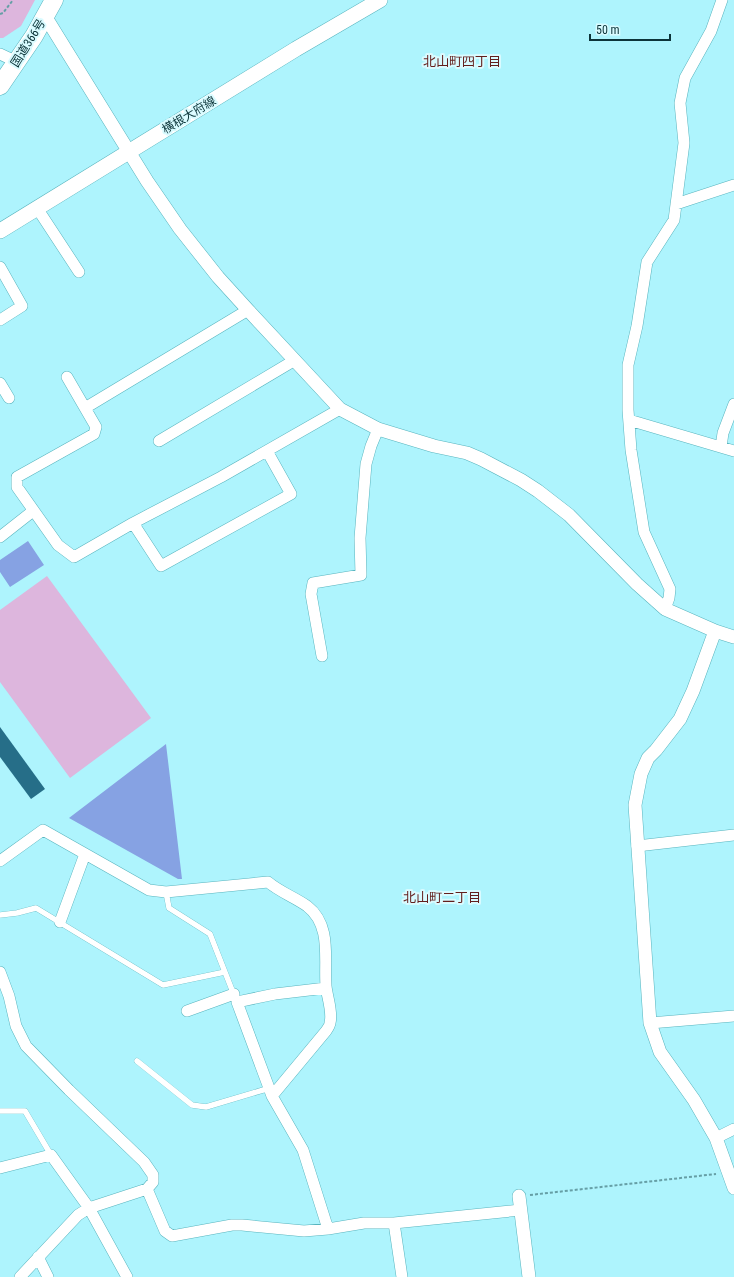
<svg xmlns="http://www.w3.org/2000/svg" width="734" height="1277" font-family="'Roboto Condensed','Noto Sans JP',sans-serif">
<style>
.green{fill:#ddb6dd}
.water{fill:#86a2e3}
.building{fill:#266e88}
.lines{fill:none;stroke-linecap:round;stroke-linejoin:round}
.service-casing{stroke:#58b4be;stroke-width:6}
.minor-casing{stroke:#58b4be;stroke-width:12}
.tertiary-casing{stroke:#58b4be;stroke-width:14}
.secondary-casing{stroke:#58b4be;stroke-width:16}
.trunk-casing{stroke:#58b4be;stroke-width:19}
.path{stroke:#669fa6;stroke-width:2;stroke-dasharray:3 2;stroke-linecap:butt}
.service{stroke:#fff;stroke-width:5.5}
.minor{stroke:#fff;stroke-width:11}
.tertiary{stroke:#fff;stroke-width:13}
.secondary{stroke:#fff;stroke-width:15}
.trunk{stroke:#fff;stroke-width:18}
.labels{text-anchor:middle;dominant-baseline:central;stroke-width:4;stroke-linejoin:round;paint-order:stroke}
.street-label{font-size:12px;fill:#0c3439;stroke:#d9fbff}
.neighbourhood-label{font-size:13px;fill:#631e1c;stroke:#d9fbff}
</style>
<rect width="100%" height="100%" fill="#aef4fd"/>
<path class="green" d="M0,0H35L21,26L3,38H0Z
M47,576L151,718L70,778L0,682V610Z"/>
<path class="water" d="M28,541L44,565L10,587L0,572V560Z
M166,744L182,879H178L69,818Z"/>
<path class="building" d="M0,727L45,789L31,799L0,757Z"/>
<g class="lines">
<g class="service-casing">
<path id="service" d="M166,892L169,908L210,934L234,995
M0,915L17,913L36,908L163,985L225,972
M137,1061L192,1105L206,1107L270,1088
M0,1111H25L51,1155"/>
</g>
<g class="minor-casing">
<path id="minor" d="M0,54L17,62
M676,204L734,185
M37,208L79,272
M0,267L22,306L0,320
M67,377L96,427L94,434L17,477V487L58,545L74,557L133,523L221,477L340,409
M0,383L9,398
M85,408L248,310
M629,420L734,451
M159,441L295,360
M721,447L723,433L734,404
M133,523L161,566L291,494L267,451
M0,537L33,511
M665,609L669,598L670,589L644,532L631,450L628,410V365L637,326L647,262L674,220L684,143L680,103L685,78L711,31L722,0
M322,656L311,594L313,583L361,575L360,538L366,464L371,446L378,429
M637,846L734,835
M0,861L43,830L149,890L166,892L268,882C280,892 294,897 307,906C332,925 324,959 326,986C327,997 333,1012 330,1023C330,1025 328,1028 326,1031L272,1096L303,1150L328,1229
M60,922L85,854
M0,972L9,996L16,1026L26,1046L69,1090L144,1162L153,1175V1182L147,1189L89,1208L78,1215L20,1277
M187,1011L234,994
M650,1023L734,1016
M272,1096L237,1002L275,994L326,988
M716,1138L734,1129
M0,1168L51,1155L89,1208L127,1277
M147,1189L165,1231L172,1236L232,1225H242L304,1231L328,1229L364,1223H394L521,1210
M394,1223L402,1277
M38,1257L48,1277"/>
</g>
<g class="tertiary-casing">
<path id="tertiary" d="M45,16L147,181L180,229L218,277L248,310L340,409L378,429L434,446L467,453L481,459L521,480L538,491L569,515L637,584L665,609L715,631L734,637
M715,631L693,691L680,719L656,750L648,758L641,774L635,805L650,1023L660,1052L694,1100L716,1138L734,1188
M519,1196L529,1277"/>
</g>
<g class="secondary-casing">
<path id="secondary" d="M0,231L296,49L380,0"/>
</g>
<g class="trunk-casing">
<path id="trunk" d="M0,86L34,36L54,0"/>
</g>
<path class="path" d="M0,14L3,13L13,0
M530,1195L716,1174"/>
<use href="#service" class="service"/>
<use href="#minor" class="minor"/>
<use href="#tertiary" class="tertiary"/>
<use href="#secondary" class="secondary"/>
<use href="#trunk" class="trunk"/>
</g>
<g class="labels">
<g class="street-label">
<text transform="translate(28 43) rotate(-58)">国道366号</text>
<text transform="translate(189 115) rotate(-31)">横根大府線</text>
</g>
<g class="neighbourhood-label">
<text x="462" y="61">北山町四丁目</text>
<text x="442" y="897">北山町二丁目</text>
</g>
</g>
<path d="M590 34v6h80v-6" fill="none" stroke="#0c3439" stroke-width="2"/>
<text x="596" y="34" font-size="12" fill="#0c3439" stroke="#d9fbff" stroke-width="3" paint-order="stroke">50 m</text>
</svg>
